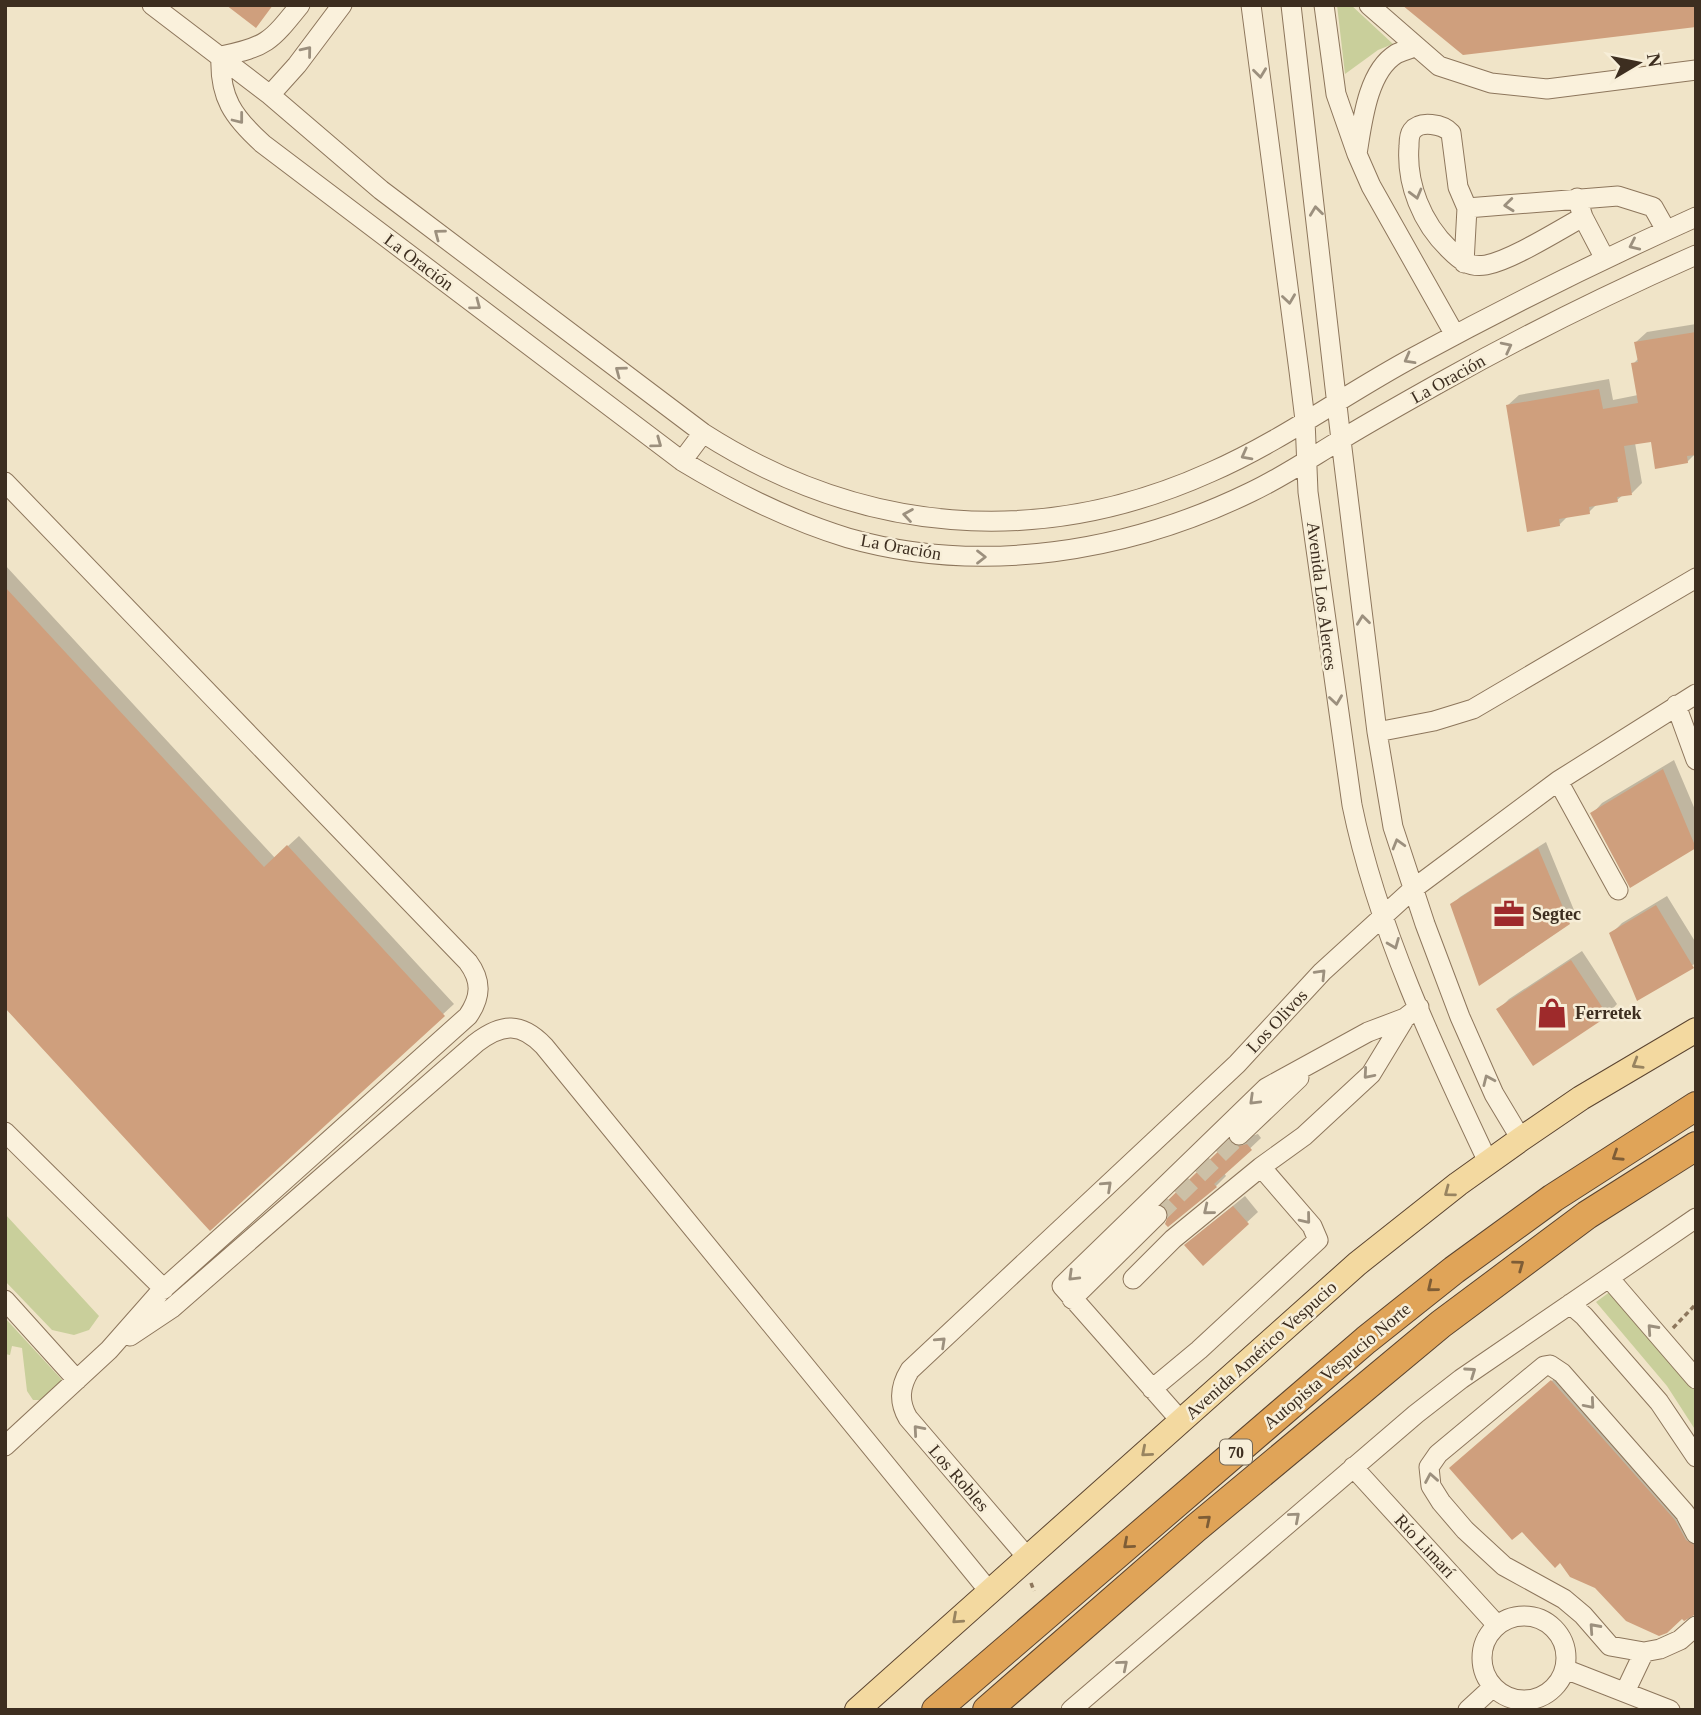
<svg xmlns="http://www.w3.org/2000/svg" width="1701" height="1715" font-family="'Times New Roman',serif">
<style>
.green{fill:#c9cf9b}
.shadow{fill:#0003}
.building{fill:#cf9f7d}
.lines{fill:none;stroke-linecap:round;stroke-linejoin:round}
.minor-tunnel{stroke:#ccc0a6;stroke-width:19;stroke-dasharray:19 10;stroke-linecap:butt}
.minor-casing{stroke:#8d765c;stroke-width:21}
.major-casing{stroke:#5b4430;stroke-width:26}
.highway-casing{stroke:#5b4430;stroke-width:30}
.path{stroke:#8d765c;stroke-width:3.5;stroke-dasharray:5 3.5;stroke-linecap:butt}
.minor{stroke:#faf1dc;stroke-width:19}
.major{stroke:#f3d9a0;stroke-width:24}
.highway{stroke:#e0a458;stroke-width:28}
.oneway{stroke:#9c907e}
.oneway2{stroke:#988460}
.oneway3{stroke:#7e5d36}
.labels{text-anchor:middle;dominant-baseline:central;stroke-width:5;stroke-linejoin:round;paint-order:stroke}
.shield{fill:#f7eed8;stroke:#756857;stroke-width:2}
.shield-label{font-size:16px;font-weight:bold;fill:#3d2e20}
.street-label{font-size:18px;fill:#3d2e20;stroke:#f7eed8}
.poi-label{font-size:18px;font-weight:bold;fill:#3d2e20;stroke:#f7eed8;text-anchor:start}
</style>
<rect width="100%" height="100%" fill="#f0e4c8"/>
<path class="green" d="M1337,5H1351L1393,44L1378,50L1345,74Z
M5,1214L99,1316L89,1330L74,1335L52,1330L5,1281Z
M1611,1291L1667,1354L1696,1390V1431L1667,1386L1596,1302Z
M5,1318L64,1382L43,1400H33L27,1391L22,1348L12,1346L10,1355L5,1354Z"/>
<path class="shadow" d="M1696,324V453L1687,462L1652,440L1635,443L1642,483L1632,493L1623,495L1617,500L1597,504L1589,512L1568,516L1559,525L1508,405L1519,395L1609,379L1613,400L1638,395L1633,364L1639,358L1636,342L1647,332Z
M5,565L275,858L299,836L454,1004L210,1228L5,1006Z
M1674,760L1696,812V845L1630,885L1592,814L1602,803Z
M1546,842L1576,915L1569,923L1452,905L1460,897Z
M1667,896L1696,943V963L1637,998L1611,934L1622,923Z
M1582,951L1617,1004L1607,1015L1498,1010L1509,999Z
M1241,1132L1247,1137L1258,1134L1261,1138L1224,1173L1226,1176L1216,1186L1171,1212L1166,1205Z
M1245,1196L1258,1212L1203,1263L1197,1235Z
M1560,1374L1696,1535V1613L1682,1616L1596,1587L1560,1561L1459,1461Z"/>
<path class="building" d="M226,5H273L256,28Z
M1402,5H1696V27L1463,55Z
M1696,332V455L1687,456L1688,463L1655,469L1651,442L1624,446L1632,495L1617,497L1618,502L1589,507L1590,514L1559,519L1560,526L1527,532L1506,405L1599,389L1603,409L1638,403L1631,363L1638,362L1634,342Z
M5,587L264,867L287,845L445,1016L210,1231L5,1008Z
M1663,769L1696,848L1630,888L1590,813Z
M1538,848L1570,924L1479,986L1450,904Z
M1656,905L1694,968L1637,1001L1609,933Z
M1571,960L1608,1016L1533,1066L1496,1009Z
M1229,1141L1236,1147L1247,1144L1252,1150L1214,1184L1217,1187L1168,1227L1165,1224L1169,1213L1163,1205Z
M1233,1206L1249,1224L1203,1266L1184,1245Z
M1551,1380L1675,1520L1686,1540L1696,1546V1614L1684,1621L1682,1619L1667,1633L1659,1636L1626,1621L1595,1588L1570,1577L1560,1563L1555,1568L1522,1532L1512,1540L1449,1468Z"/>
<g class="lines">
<path class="minor-tunnel" d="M1157,1215L1239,1135"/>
<g class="minor-casing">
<path id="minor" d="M152,5L270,95L381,190L703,433C861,534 1038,550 1211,472C1282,441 1345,394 1414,357C1506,307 1600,260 1696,217
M300,5C271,41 267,47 221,56C219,97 233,117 263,144L682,461C735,493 789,520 848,538C982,576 1128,552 1251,492C1283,477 1312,457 1342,439C1375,419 1409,400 1443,381C1525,335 1610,293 1696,255
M1251,5L1299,371L1305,420L1308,492L1352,805C1377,927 1435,1050 1488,1162
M1291,5L1341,440L1377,732L1393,827L1425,924L1460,1017L1494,1094L1521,1139
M1324,5L1336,94L1357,154L1371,186L1455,335
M1369,5L1416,46
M270,95L297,65L342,5
M1357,154C1362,124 1367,72 1396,54C1402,51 1410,49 1416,46L1439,66L1491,83L1547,89L1696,70
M1577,198L1583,217C1559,230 1512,260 1486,265C1469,268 1460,260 1449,249C1422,223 1406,184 1409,146C1409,141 1409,135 1412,131C1420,120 1443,124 1451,133L1458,187L1467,208L1618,196L1653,207L1666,230
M1583,217L1605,259
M1464,263L1467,208
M682,461L703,433
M5,482L468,962C482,981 481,997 468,1016L161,1291L109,1350L5,1446
M1676,705L1696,760
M1377,732L1434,721L1473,709L1696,578
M1558,781L1618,890
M5,1132L164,1289
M1239,1135L1299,1078
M1609,1278L1696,1379
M1133,1279L1173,1239L1261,1167L1304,1136L1371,1074L1405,1018
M1072,1299L1157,1215
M5,1300L77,1380
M1570,1304L1584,1316L1659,1402L1696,1457
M130,1336L172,1308L476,1043C502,1023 521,1022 544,1046L989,1591
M1152,1389L1199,1350L1318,1240L1312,1226L1261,1167
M1181,1421L1062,1286L1266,1088L1368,1032L1405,1018L1419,1007
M1353,1467L1497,1625
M1696,1534L1685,1513L1562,1373L1550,1365L1544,1366L1438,1454L1429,1467L1431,1486L1441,1502L1465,1530L1504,1566L1564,1599L1583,1615L1610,1646L1644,1652L1660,1649L1680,1640L1696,1626
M1027,1557L908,1418C898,1401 900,1386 910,1370L1237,1064L1322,972L1413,889L1558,781L1696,694
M1482 1658a42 42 0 1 1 84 0a42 42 0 1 1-84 0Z
M1565,1669L1670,1710
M1625,1692L1644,1652
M1071,1710L1416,1414L1461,1379L1696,1218
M1468,1710L1493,1687"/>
</g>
<g class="major-casing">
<path id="major" d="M857,1710L1357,1264L1458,1184L1521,1139L1581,1098L1696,1030"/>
</g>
<g class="highway-casing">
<path id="highway" d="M936,1710L1366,1340L1454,1270L1553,1198L1696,1106
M987,1710L1196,1528L1441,1324L1587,1215L1696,1146"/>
</g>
<path class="path" d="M1673,1328L1696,1304
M1031,1583L1034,1591"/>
<use href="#minor" class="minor"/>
<use href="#major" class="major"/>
<use href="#highway" class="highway"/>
</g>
<defs><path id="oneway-chevron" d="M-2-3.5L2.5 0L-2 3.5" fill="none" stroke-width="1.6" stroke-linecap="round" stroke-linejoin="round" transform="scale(1.75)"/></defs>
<g class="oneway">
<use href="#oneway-chevron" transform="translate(307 51) rotate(-51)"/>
<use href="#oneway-chevron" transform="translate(1260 73) rotate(83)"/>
<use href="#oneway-chevron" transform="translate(239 119) rotate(52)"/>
<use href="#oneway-chevron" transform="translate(1416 194) rotate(75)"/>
<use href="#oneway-chevron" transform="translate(1509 205) rotate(174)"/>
<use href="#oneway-chevron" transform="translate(1316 211) rotate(-97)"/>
<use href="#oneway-chevron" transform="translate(439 234) rotate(-143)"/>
<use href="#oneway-chevron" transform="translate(1634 245) rotate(155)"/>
<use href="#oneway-chevron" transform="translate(1289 299) rotate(82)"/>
<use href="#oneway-chevron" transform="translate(476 305) rotate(37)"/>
<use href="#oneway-chevron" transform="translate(1507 347) rotate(-27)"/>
<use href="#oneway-chevron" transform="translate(1409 359) rotate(151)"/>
<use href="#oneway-chevron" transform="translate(620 371) rotate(-143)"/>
<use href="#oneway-chevron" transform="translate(657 443) rotate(36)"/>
<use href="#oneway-chevron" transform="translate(1246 455) rotate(152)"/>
<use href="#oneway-chevron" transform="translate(908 515) rotate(-171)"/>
<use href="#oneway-chevron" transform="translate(981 557)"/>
<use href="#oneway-chevron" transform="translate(1363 620) rotate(-97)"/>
<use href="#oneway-chevron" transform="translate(1336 700) rotate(82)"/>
<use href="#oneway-chevron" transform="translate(1398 844) rotate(-106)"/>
<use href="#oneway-chevron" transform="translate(1394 944) rotate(68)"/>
<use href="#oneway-chevron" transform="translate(1321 974) rotate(-46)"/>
<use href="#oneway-chevron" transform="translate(1368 1074) rotate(131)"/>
<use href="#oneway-chevron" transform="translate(1488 1080) rotate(-114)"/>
<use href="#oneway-chevron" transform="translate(1254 1100) rotate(136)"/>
<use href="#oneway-chevron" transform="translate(1107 1186) rotate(-43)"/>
<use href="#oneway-chevron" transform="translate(1208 1210) rotate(141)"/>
<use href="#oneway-chevron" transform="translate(1306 1219) rotate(51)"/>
<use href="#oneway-chevron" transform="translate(1073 1276) rotate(136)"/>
<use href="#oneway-chevron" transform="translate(1652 1329) rotate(-132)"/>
<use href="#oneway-chevron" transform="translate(941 1342) rotate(-43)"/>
<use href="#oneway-chevron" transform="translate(1471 1372) rotate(-35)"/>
<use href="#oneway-chevron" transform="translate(1590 1404) rotate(49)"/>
<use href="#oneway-chevron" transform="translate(918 1430) rotate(-131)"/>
<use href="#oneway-chevron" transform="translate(1431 1478) rotate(-100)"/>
<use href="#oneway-chevron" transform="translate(1295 1517) rotate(-41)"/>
<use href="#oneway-chevron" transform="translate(1594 1628) rotate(-132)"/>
<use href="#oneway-chevron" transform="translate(1123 1665) rotate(-40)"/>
</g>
<g class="oneway2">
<use href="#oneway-chevron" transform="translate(1637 1064) rotate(149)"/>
<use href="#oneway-chevron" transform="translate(1449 1192) rotate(143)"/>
<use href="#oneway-chevron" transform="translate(1146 1452) rotate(139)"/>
<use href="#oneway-chevron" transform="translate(957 1619) rotate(138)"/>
</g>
<g class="oneway3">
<use href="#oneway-chevron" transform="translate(1617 1156) rotate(147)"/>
<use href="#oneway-chevron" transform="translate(1519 1265) rotate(-36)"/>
<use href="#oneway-chevron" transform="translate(1432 1287) rotate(141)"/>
<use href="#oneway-chevron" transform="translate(1206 1520) rotate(-40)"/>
<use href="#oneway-chevron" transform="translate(1128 1544) rotate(139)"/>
</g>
<defs>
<g id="office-bare" transform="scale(2.415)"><path d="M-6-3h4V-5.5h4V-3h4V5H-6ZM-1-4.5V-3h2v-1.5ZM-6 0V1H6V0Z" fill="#9e2a2b" stroke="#f7eed8" stroke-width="2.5" paint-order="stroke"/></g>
<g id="shop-bare" transform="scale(2.415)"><path d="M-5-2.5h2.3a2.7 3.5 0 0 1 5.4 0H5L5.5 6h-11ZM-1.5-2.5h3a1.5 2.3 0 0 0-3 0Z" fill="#9e2a2b" stroke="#f7eed8" stroke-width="2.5" paint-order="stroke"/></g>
</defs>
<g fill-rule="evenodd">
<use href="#office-bare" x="1509" y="914"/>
<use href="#shop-bare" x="1552" y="1013"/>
</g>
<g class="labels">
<rect class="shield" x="1220" y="1439.5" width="32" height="25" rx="5"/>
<g class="shield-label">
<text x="1236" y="1452">70</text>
</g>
<g class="street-label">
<text transform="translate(419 262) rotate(37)">La Oración</text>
<text transform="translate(1448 379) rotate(-29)">La Oración</text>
<text transform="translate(901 547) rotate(10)">La Oración</text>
<text transform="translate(1322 596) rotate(83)">Avenida Los Alerces</text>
<text transform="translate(1277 1021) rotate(-47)">Los Olivos</text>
<text transform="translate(1261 1350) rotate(-42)">Avenida Américo Vespucio</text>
<text transform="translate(1337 1366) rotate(-40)">Autopista Vespucio Norte</text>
<text transform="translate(959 1478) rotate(49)">Los Robles</text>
<text transform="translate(1425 1546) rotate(47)">Río Limarí</text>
</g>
<g class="poi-label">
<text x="1532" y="914">Segtec</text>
<text x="1575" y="1013">Ferretek</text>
</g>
</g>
<rect width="1701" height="1715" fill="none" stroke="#3d2e20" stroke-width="14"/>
<g transform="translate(1638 63) rotate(80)" stroke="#f7eed8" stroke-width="5" paint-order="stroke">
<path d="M0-5L12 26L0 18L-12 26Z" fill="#3d2e20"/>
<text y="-10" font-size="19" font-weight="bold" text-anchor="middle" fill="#3d2e20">N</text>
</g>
</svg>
